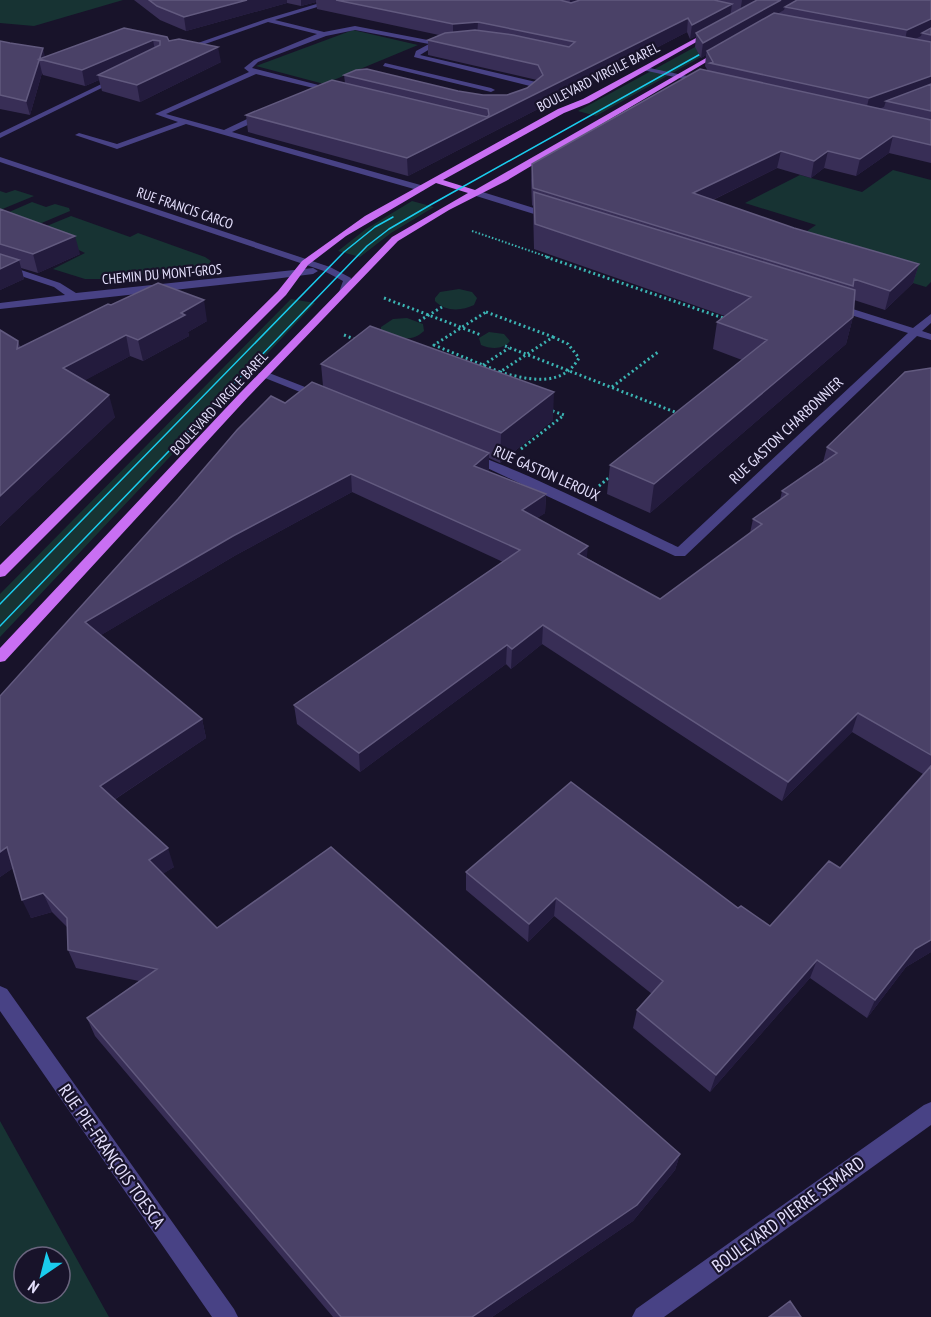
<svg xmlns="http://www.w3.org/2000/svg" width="931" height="1317" font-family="'PT Sans Narrow',sans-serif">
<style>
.green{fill:#173333;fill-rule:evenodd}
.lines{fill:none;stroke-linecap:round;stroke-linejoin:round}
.path-far1{stroke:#3bb4b3;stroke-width:2;stroke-dasharray:1.5 2;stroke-linecap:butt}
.path{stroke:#3bb4b3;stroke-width:3;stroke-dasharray:2 3;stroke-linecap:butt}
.minor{fill:#484285;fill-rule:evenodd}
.major{fill:#c96ff3;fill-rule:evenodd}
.tram{stroke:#1acced;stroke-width:1.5}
.wall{fill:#382e56}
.shaded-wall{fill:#231b3d}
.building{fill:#4a4167;stroke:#625a7f;stroke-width:1.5}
.labels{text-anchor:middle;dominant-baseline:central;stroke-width:4.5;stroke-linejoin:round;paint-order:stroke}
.far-street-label{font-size:14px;fill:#e4dffc;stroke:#18132a}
.street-label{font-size:15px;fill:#e4dffc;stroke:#18132a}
.near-street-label{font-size:18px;fill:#e4dffc;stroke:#18132a}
</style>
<rect width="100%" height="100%" fill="#18132a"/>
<path class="green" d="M0,0H123L34,26L0,23Z
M781,0H802L596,116L578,111Z
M353,30L418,45L324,84L256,66Z
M893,170L931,180V282L926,287L702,219L789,243L816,225L745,203L800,175L862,192Z
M15,190L34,196L0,210V191L6,193Z
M412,201L434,207L391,233L360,257L338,251L366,229Z
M32,202L46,207L55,204L69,208L70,211L25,230L0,216Z
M71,216L130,237L138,233L205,257L211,261L207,267L197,270L103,279H85L53,269L85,253L37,230Z
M459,289L472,292L477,298L474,305C462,311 445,312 435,301V298L440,292Z
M291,299L315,303L0,637V594Z
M407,318L423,324L424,331C410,344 396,337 381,331V327L393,319Z
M489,332L504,334L510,341C503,350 491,349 481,345L479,338Z
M0,1121L109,1317H0ZM24,1257H60V1293H24Z"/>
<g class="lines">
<path class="path-far1" d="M472,231L551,258"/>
<path class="path" d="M546,257L726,319
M384,298L481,335
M486,312L553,337L500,372L434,345Z
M419,321L442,307
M344,335L357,340
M505,346L680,414
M483,365L509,348
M500,372C528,380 562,388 579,358L568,344L553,337
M612,387L658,352
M521,449L564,415L550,410
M599,486L612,475"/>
<path class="minor" d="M330,0H340L275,20L324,32L355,26L438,42V44L420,55L536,82L541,89L532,99H526L533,89L530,86L414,57L416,51L429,44L355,30L326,36L258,62L252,68L338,90V94L256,74L166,114L224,130L262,112H268V116L232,132L424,186V190L421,191L186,124L117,149L75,135L79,133L117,144L178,122L155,114L249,72L244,68L254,60L317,34L268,22L185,51H181V49L266,19Z
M385,63L491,88L495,90L491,92L383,66Z
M645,67L706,80L710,82L706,84L643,70Z
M116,77L122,78L0,138V133Z
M0,157L330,267L351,278L349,292L340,294L339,292L343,281L324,271L0,162Z
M476,190L553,214L554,216L547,218L473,195L472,193Z
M0,263L60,283L76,293L313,268L318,271L313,274L274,279L0,309V303L65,295L54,287L0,269Z
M832,305H840L913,328L931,314V323L922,331L931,334V340L917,336L685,556H675L466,458L468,455C485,451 650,534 678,547L908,333L832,309Z
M264,371L323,394L325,396L323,398H315L260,376L258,374Z
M0,986L7,989L234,1309L238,1317H212L0,1011Z
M931,1102V1125L664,1317H632L636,1309L924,1105Z"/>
<path class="major" d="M709,31L714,32L589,103L564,113L443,180L475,190L720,50L725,51L506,181L449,210L398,241L248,397L5,661L0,662V648L240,393L392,237L468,193L436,183L346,236L308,265L286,295L5,576L0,577V565L278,291L302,261L365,216L558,109L583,99Z"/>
<path class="tram" d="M0,604L344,252L375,227L393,217
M0,626L367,246L389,229L432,204L713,47"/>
</g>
<path class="wall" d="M134,0H931V163L889,153L856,176L824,168L811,178L777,168L713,200L794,228L919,264L913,283L885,310L854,300L853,317L846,344L650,513L607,494L610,465L742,360L713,349L717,322L725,316L534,249L533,206L532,205L531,181L532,164L708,71L705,66L706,55L701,58L695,47L696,36L690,39L687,32L408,176L248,132L246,115L345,83L344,75L483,95H507L527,88L537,80L428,55V40L439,35L317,9L316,2L301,6L287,3L186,31L160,20Z
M124,28L169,41L221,62L140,102L102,91L99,80L85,86L43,75L42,73L30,115L0,109V41L45,57Z
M0,209L80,254L38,273L21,268L24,279L0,290Z
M111,305L207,321L188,332L189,336L143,361L130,356L85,380L115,417L0,526V330L18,341L20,347Z
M321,364L553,420L500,463L489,458V472L546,494L545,513L537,518L587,558L660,599L750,533L753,519L780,500L782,491L823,462L827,447L931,368V952L906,967L867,1018L810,978L710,1092L633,1028L637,1010L652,994L554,916L528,942L466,890V872L738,908L770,926L840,868L923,774L852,732L782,801L542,644L511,669L506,664L360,772L297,724L294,705L503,562L352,492L236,555L101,635L202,719L206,738L114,800L174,867L162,874L217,928L680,1154L675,1170L633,1221L492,1317H333L95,1036L87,1018L139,981L76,968L68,950V928L52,912L31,918L13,868L0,877V696L285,403L323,386Z"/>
<path class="shaded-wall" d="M247,0H287V3L186,31L184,17Z
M301,0H316V2L301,6Z
M570,0H596L569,9Z
M742,0H763L740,13Z
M781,0H802L785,7L784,10L708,54L707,51L706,55L701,58L703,43Z
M732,4L730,18L696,33V36L690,39L692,25Z
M688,18L687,32L408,176L407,158Z
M931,19V31L922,33L921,36L904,45L907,30Z
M478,22L477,36L453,38V24Z
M153,40L156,56L98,75L99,80L85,86L82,70Z
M218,47L221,62L140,102L137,85Z
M43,48L46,61L39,59Z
M39,60L42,73L30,115L26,101Z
M931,76V90L886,101L884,107L865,114L869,98Z
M893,136L889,153L856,176L860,159Z
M781,151L777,168L690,211L693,193Z
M828,151L824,168L811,178L814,161Z
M75,236L80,254L38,273L33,254Z
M19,260L24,279L0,290V269Z
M919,264L913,283L885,310L890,291Z
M204,300L207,321L188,332L189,336L143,361L138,340L181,313Z
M853,317L846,344L650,513L654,484Z
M126,335L130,356L69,389L63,368Z
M554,392L553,420L500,463L501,433Z
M109,395L115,417L0,526V496Z
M489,453V472L474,466Z
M351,474L352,492L236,555L91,641L85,622L233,536Z
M546,494L545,513L521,529L522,510Z
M588,546L586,565L578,554Z
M543,625L542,644L511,669L512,649Z
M507,645L506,664L360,772L359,753Z
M858,713L852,732L782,801L788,782Z
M202,719L206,738L106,805L100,786Z
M7,847L16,866L0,877V852Z
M168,848L174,867L155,879L149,860Z
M43,893L52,912L31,918L22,900Z
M556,898L554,916L528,942L529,924Z
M931,939V952L906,967L867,1018L875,1000L915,949Z
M817,960L810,978L710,1092L716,1075Z
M680,1154L675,1170L633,1221L492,1317H472Z"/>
<path class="building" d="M149,0H247L184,17L157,6Z
M336,0H560L571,3L580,0H714L732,4L692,25L688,18L407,158L246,115L332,80L487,117L489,115L488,109L344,75L356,70L367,69L458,91L483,95H507L527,88L543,75L538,65L428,40L445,33L475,30L513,35L569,47L575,42L478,22L453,24Z
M757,0H781L703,43L696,33Z
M797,0H931V19L907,30L785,7Z
M774,13L931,42V76L869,98L710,63L713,62L707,51Z
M124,28L167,37L169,41L179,39L218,47L137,85L98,75L160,45V41L153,40L82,70L39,59Z
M931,28V35L922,33Z
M0,41L10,43L43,48L26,101L0,95Z
M700,69L931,120V145L893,136L860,159L828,151L814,161L781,151L693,193L794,228L919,264L890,291L854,279L853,286L533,188L532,164Z
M931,84V111L886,101Z
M534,192L855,290L853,317L654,484L610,465L767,340L717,322L751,297L535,224Z
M0,209L75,236L33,254L0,244Z
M0,254L19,260L0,269Z
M158,283L204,300L181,313L185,315L138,340L126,335L63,368L109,395L0,496V330L18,341L17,349L108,304L111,305Z
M370,326L554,392L501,433L321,364Z
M931,368V755L858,713L788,782L543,625L512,649L507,645L359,753L294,705L520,550L351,474L233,536L85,622L202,719L100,786L168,848L149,860L217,928L331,847L680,1154L637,1205L472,1317H341L87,1018L157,969L68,950L67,918L43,893L22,900L7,847L0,852V696L178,499L237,430L271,396L285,403L312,382L489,453L474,466L546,494L522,510L588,546L578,554L660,599L762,524L753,519L788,494L782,491L837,453L827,447L905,372Z
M931,766V940L915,949L875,1000L817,960L716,1075L637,1010L663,981L556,898L529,924L466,872L571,782L738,908L741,906L770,926L829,861L840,868Z
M790,1301L801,1317H769Z"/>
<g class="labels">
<g class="far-street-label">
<text transform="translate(598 77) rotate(-27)">BOULEVARD VIRGILE BAREL</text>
<text transform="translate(185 208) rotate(19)">RUE FRANCIS CARCO</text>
<text transform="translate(162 274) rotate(-5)">CHEMIN DU MONT-GROS</text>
<text transform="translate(219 403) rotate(-47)">BOULEVARD VIRGILE BAREL</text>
</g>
<g class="street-label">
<text transform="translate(786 430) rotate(-43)">RUE GASTON CHARBONNIER</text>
<text transform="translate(547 473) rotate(24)">RUE GASTON LEROUX</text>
</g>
<g class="near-street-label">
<text transform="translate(112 1156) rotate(55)">RUE PIE-FRANÇOIS TOESCA</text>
<text transform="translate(788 1214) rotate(-36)">BOULEVARD PIERRE SEMARD</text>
</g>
</g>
<g transform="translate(42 1275) rotate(215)"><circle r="28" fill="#18132a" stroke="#6a657e" stroke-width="1.5"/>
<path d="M0-4.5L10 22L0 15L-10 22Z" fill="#1acced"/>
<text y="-9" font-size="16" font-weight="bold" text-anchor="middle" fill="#e4dffc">N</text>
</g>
</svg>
